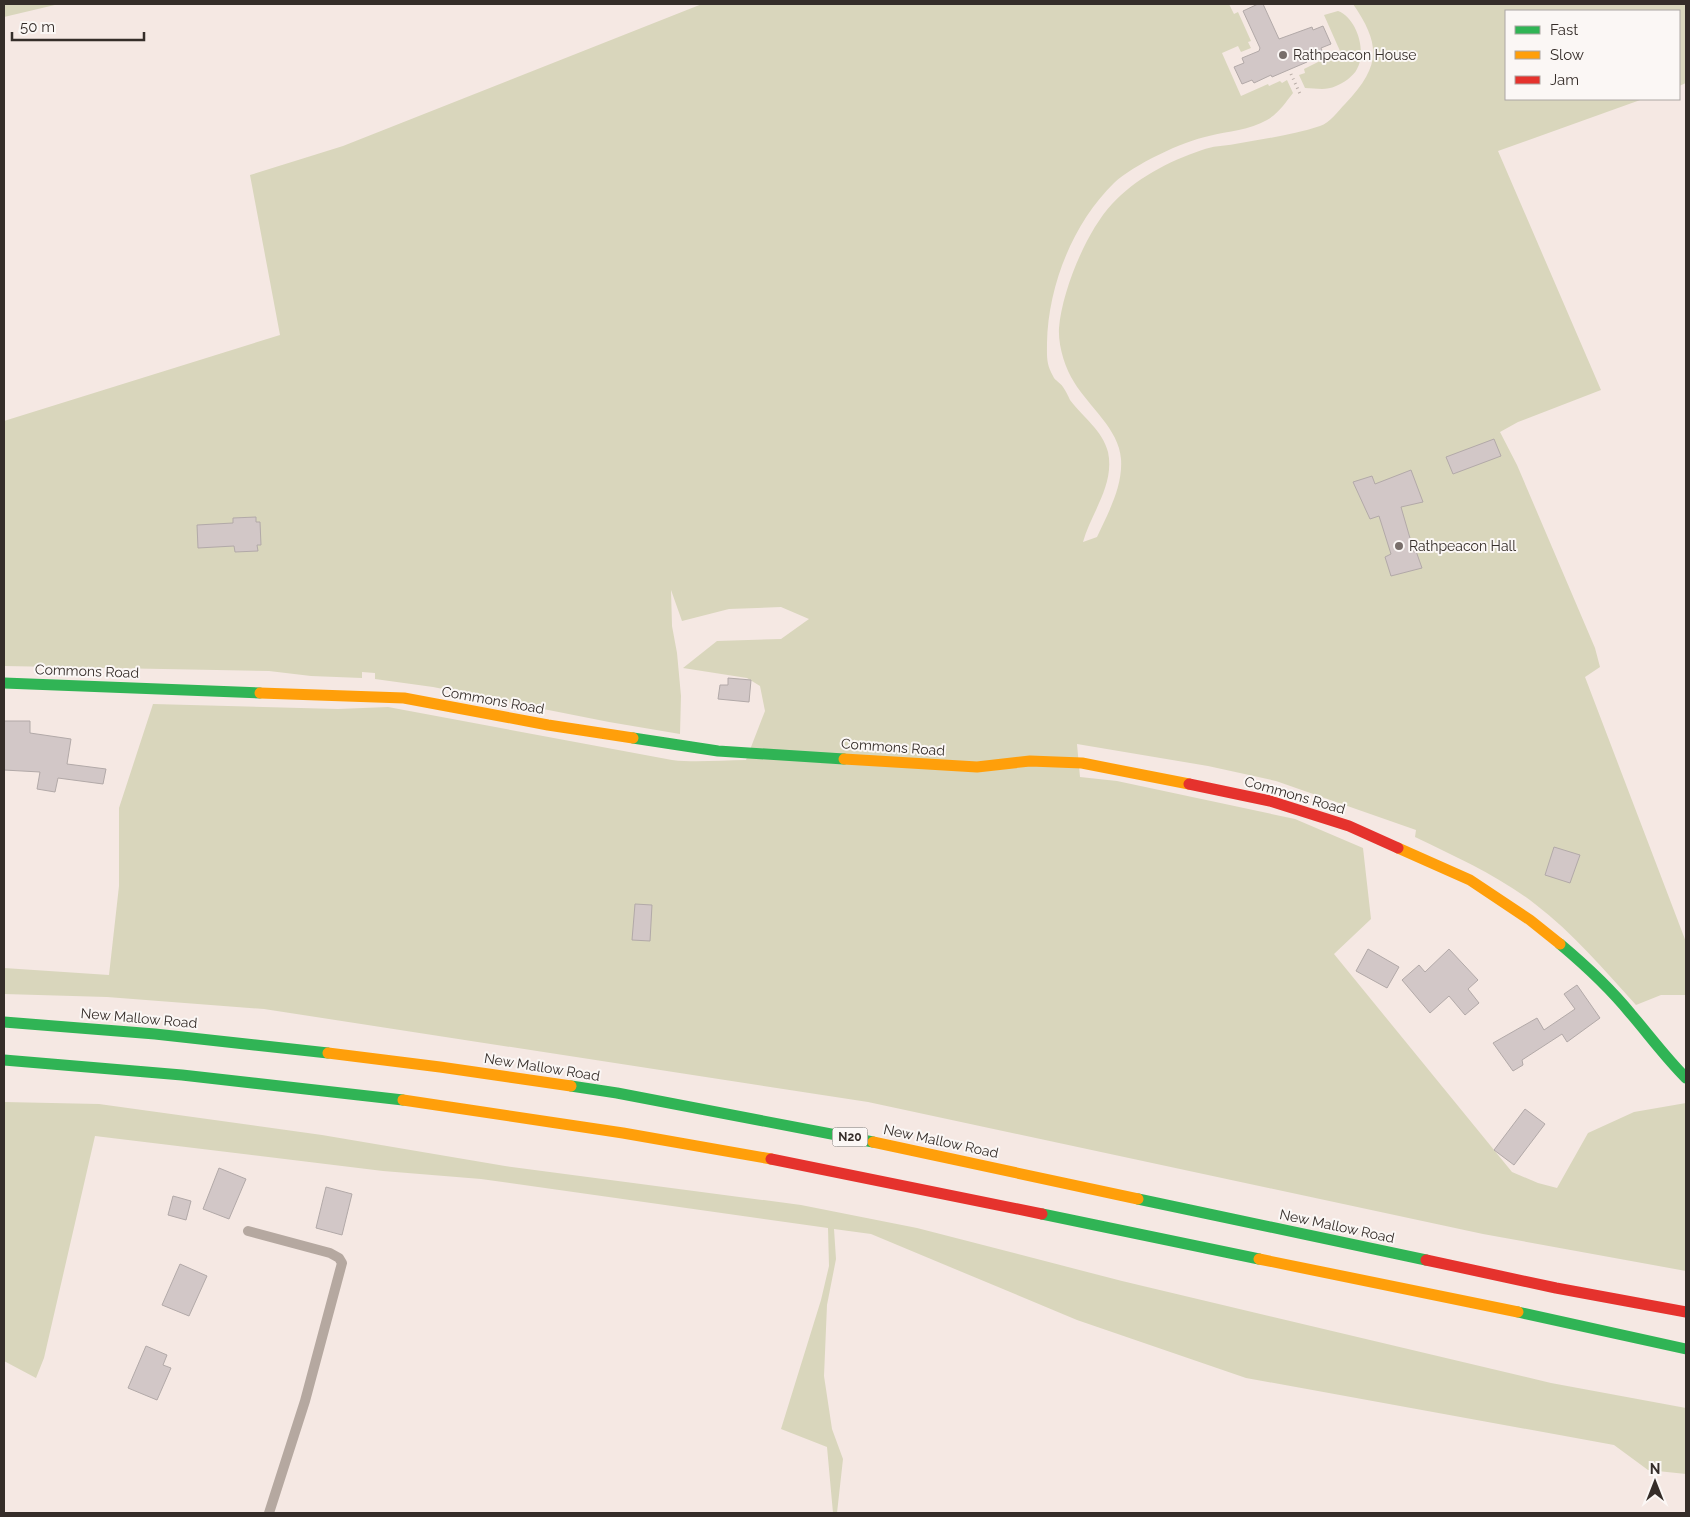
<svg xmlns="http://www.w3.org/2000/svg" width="1690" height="1517" font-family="Raleway,sans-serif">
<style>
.green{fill:#d9d6bc}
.building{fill:#d2c7c7;stroke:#b2a9a8}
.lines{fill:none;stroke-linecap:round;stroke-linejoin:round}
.path{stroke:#b8ada7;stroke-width:3;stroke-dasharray:1 4;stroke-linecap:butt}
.lane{stroke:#b5a8a0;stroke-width:10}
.fast{stroke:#30b455;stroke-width:11}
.slow{stroke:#ff9f0a;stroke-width:11}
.jam{stroke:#e5322d;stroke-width:11}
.poi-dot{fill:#786e6a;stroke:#fbf7f5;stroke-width:2}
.labels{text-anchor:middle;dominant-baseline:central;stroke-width:4;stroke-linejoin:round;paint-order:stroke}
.shield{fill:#fbf7f5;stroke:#706a66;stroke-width:1}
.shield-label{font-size:12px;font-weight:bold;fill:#352d29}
.poi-label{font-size:14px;fill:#352d29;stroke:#fbf7f5;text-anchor:start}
.street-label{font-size:14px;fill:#352d29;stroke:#fbf7f5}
</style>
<rect width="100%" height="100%" fill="#f5e8e3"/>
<path class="green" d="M4,4H59L4,17Z
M702,4H1229L1234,14L1238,12L1251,41L1248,42L1251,48L1241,52L1238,46L1222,53L1241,96L1268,84L1269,86L1280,81L1282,83L1287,80L1293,93C1285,103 1279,113 1267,120C1250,130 1228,131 1209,136C1183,141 1133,165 1114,183C1073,223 1048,286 1047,343C1047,356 1046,364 1053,376C1055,381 1060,382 1063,387C1066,391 1068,396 1070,400C1082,416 1103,431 1108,452C1115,485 1091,513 1083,542L1097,537C1108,513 1123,487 1121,459C1119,429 1089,407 1074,382C1065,368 1058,346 1059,328C1062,291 1086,232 1112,204C1135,179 1169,161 1202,150C1212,146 1224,146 1235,144C1263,139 1293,135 1320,126C1330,123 1338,111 1345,104C1380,67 1382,46 1353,4H1686V83L1679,86V11H1506V99H1643L1498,151L1601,390L1518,422L1500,432L1517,465L1595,648L1600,667L1585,677L1686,942V995H1661L1636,1005C1604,970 1573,933 1535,904C1499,876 1456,857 1415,837L1416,830L1276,781L1208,766L1077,744L1080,777L1117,781L1295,819L1363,848L1371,919L1334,954L1512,1172L1538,1183L1557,1188L1588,1133L1634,1112L1686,1103V1271L1483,1234L868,1102L264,1009L107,997L4,994V968L109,975L119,886V808L153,704L338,709L388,707L672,760C696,763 721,760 746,760L765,711L760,686L747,678L683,668L717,641L781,639L809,619L781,607L729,609L682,621L671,590L672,626L677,653L681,696L680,734L609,722L433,687L375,679V673L362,672V678L311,676L269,671L4,666V421L280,335L250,175L343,146Z
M1338,11C1357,18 1367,52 1357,69C1353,77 1343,83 1336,86C1325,91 1316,88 1305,88L1299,75L1305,73L1304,69L1340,51L1324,15Z
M4,1102L99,1104L322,1135L505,1166L801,1205L917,1228L1122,1281L1551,1383L1686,1408V1474L1648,1470L1614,1445L1246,1378L1077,1320L871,1234L834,1229L836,1259L827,1305L824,1376L832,1429L843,1459L837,1513H833L827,1447L781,1429L821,1300L829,1266L828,1228L481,1179L383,1171L95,1136L44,1358L36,1378L4,1361Z"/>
<path class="building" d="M1258,4H1263L1279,39L1312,27L1313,30L1323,26L1331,44L1321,48L1323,53L1306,60L1307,62L1272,77L1271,75L1254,83L1252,80L1242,84L1234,67L1244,63L1242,58L1259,51L1260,48L1243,11Z
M1494,439L1501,456L1453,474L1446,457Z
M1411,470L1423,502L1401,507L1414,552L1416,551L1422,568L1391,576L1385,557L1391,554L1379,516L1370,519L1353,482L1372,476L1375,484Z
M256,517V522H260L261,545H257L258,551L235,552L234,546L198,548L197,525L233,523V518Z
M728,678L751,680L749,702L718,699L720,685H728Z
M4,721H30V733L71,739L67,764L106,769L103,784L58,778L55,792L37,789L40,772L4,770Z
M1554,847L1580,855L1570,883L1545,875Z
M635,904L652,905L650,941L632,940Z
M1368,949L1399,967L1387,988L1356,971Z
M1449,949L1478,980L1468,989L1479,1003L1465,1015L1449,996L1430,1013L1402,980L1419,965L1425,972Z
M1577,985L1600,1018L1567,1042L1562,1034L1522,1060L1523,1065L1513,1071L1493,1043L1537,1018L1544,1030L1575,1009L1564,994Z
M1525,1109L1545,1124L1514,1165L1494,1150Z
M219,1168L246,1179L229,1219L203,1209Z
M326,1187L352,1194L342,1235L316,1228Z
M173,1196L191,1201L186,1220L168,1215Z
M180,1264L207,1276L189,1316L162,1305Z
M146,1346L167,1355L163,1365L171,1368L157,1400L128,1388Z"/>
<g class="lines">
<path class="path" d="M4,4H6
M1291,74L1300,94"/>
<path class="lane" d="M248,1231L330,1253L339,1258L342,1263L305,1401L269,1513"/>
<path class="fast" d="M4,683L260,693
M633,738L718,751L844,759
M1560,944C1585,965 1610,988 1631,1014C1649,1035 1666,1058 1686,1078
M4,1022L155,1034L328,1053
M4,1060L182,1075L403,1100
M571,1086L617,1093L873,1142
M1138,1199L1426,1260
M1042,1214L1259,1259
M1518,1312L1686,1349"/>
<path class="slow" d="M260,693L404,698L548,725L633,738
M844,759L977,767L1030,761L1082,763L1189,784
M1398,848L1470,880L1530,920L1560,944
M328,1053L440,1067L571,1086
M403,1100L623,1133L771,1159
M873,1142L1138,1199
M1259,1259L1518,1312"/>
<path class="jam" d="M1189,784L1270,801L1349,826L1398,848
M771,1159L1042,1214
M1426,1260L1556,1288L1686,1312"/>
</g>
<g class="poi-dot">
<circle cx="1283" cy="55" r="5"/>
<circle cx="1399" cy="546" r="5"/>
</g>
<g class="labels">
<rect class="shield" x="832.5" y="1127.5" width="35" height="19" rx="4"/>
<g class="shield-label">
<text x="850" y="1137">N20</text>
</g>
<g class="poi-label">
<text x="1293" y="55">Rathpeacon House</text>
<text x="1409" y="546">Rathpeacon Hall</text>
</g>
<g class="street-label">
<text transform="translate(87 671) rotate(2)">Commons Road</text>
<text transform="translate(493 700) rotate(10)">Commons Road</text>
<text transform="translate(893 747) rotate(4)">Commons Road</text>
<text transform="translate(1295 795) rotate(16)">Commons Road</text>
<text transform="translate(139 1018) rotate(5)">New Mallow Road</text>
<text transform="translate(542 1067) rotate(9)">New Mallow Road</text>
<text transform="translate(941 1141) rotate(12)">New Mallow Road</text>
<text transform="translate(1337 1226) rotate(12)">New Mallow Road</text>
</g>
</g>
<rect width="1690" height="1517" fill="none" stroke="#352d29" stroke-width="10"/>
<rect x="1505" y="10" width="175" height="90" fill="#fbf7f5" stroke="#aca6a3"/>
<rect x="1515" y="26" width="25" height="8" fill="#30b455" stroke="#aca6a3"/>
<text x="1550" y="35" font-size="15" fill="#352d29">Fast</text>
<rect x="1515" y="51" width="25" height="8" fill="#ff9f0a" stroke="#aca6a3"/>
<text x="1550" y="60" font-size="15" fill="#352d29">Slow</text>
<rect x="1515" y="76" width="25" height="8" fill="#e5322d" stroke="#aca6a3"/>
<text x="1550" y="85" font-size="15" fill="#352d29">Jam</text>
<g transform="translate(1655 1482)" stroke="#fbf7f5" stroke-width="4" paint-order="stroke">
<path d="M0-4L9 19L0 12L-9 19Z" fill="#352d29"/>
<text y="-8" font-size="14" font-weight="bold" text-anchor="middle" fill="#352d29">N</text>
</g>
<path d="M12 32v8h132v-8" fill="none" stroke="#352d29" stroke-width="2.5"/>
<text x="20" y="32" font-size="15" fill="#352d29" stroke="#fbf7f5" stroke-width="4" paint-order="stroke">50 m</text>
</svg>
